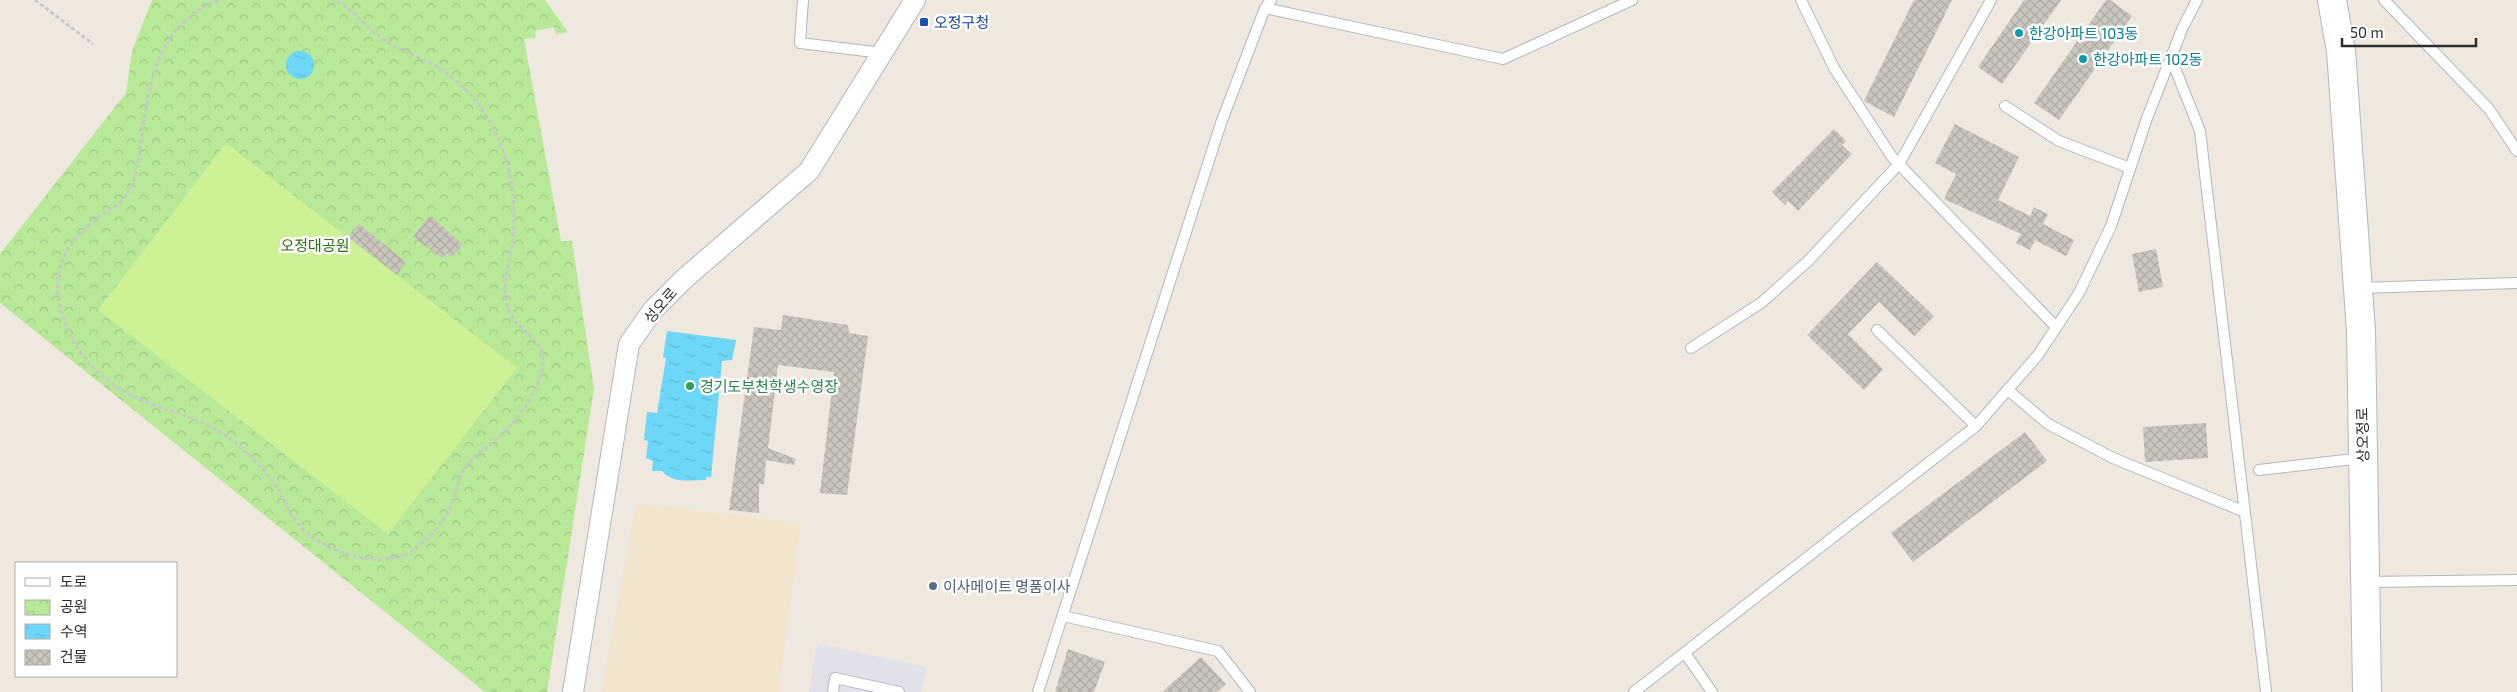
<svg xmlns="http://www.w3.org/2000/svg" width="2517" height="692" font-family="'Exo 2','Noto Sans KR',sans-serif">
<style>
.industrial{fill:#e2e0e8}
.education{fill:#f2e5ce}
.park{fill:url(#park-crowns)}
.pitch{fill:#cdf194}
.water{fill:url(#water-ripples)}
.building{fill:url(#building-cross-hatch)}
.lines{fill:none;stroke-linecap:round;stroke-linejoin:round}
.lane-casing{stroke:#b3b6c2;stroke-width:12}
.street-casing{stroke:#b3b6c2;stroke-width:22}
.secondary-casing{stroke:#b3b6c2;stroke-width:30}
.path{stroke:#c8c8c8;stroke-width:3;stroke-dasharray:4 2.5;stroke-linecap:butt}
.lane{stroke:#fff;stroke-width:10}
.street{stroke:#fff;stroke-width:20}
.secondary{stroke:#fff;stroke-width:28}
.transit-dot{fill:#1a4fb4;stroke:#fff;stroke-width:2}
.culture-dot{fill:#0f9aa8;stroke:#fff;stroke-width:2}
.leisure-dot{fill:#2e9e5b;stroke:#fff;stroke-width:2}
.service-dot{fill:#5c6f8a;stroke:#fff;stroke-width:2}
.labels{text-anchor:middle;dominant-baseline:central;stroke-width:5;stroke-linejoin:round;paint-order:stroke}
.transit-label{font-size:15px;fill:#164399;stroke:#fff;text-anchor:start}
.culture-label{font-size:15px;fill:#0d838f;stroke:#fff;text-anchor:start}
.park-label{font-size:15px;fill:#2c7216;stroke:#fff}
.street-label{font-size:15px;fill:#2d2d2d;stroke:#fff}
.leisure-label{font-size:15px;fill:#27864d;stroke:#fff;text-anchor:start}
.service-label{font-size:15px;fill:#4e5e75;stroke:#fff;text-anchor:start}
</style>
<defs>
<pattern id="park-crowns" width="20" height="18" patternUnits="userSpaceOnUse" patternTransform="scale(1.25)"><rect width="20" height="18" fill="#b7e999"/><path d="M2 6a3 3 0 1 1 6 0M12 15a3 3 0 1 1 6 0" fill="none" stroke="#9ec884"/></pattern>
<pattern id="water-ripples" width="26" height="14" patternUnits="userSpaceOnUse" patternTransform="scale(1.25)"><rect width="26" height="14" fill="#6cd7f7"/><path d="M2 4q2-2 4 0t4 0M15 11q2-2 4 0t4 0" fill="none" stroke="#5eb9d4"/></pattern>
<pattern id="building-cross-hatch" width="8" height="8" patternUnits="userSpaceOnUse" patternTransform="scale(1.25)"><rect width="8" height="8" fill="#cbc6bd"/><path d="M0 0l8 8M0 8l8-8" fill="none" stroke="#afaaa3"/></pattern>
</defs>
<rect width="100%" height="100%" fill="#efe8df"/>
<path class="industrial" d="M819,644L926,667L921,692H809L816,649Z"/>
<path class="education" d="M636,503L801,523L779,692H601Z"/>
<path class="park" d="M152,0H545L568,32L556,34L554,27L535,31L536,38L524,39L561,241H572L594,389L547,692H485L0,303V254L126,93L132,51Z"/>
<path class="pitch" d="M226,143L517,368L388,534L98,310Z"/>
<path class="water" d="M286 65a14 14 0 1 1 28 0a14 14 0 1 1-28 0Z
M667,331L736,340L732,360L722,361L711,478L707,476L706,480C692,480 672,484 662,471H652L653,461L646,458L648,441L644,440L647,412L657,413L666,358L663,357Z"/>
<path class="building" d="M1914,0H1952L1894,117L1864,101Z
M2024,0H2061L2002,84L1978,67Z
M2106,0H2110L2132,16L2059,120L2034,103Z
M1955,124L2019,157L1998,200L2030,216L2034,207L2048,214L2043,224L2074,240L2066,256L2035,240L2030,250L2016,243L2021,234L1944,199L1956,174L1935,163Z
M1834,129L1846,141L1842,145L1852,154L1798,211L1788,201L1785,205L1772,192Z
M430,215L463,245L452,257L446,253L442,258L413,237Z
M359,224L406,262L397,275L348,237Z
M2156,249L2163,287L2139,292L2132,254Z
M1877,262L1934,316L1914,336L1879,302L1848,334L1883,369L1864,390L1807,335Z
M783,315L848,325L849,333L868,336L847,495L820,493L834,372L778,365L768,448L796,459L794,465L766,460L764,484H759V513L729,510L754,327L781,330Z
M2206,423L2208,458L2145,462L2143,427Z
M2025,432L2047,461L1913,562L1891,533Z
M1068,649L1105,662L1094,692H1055Z
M1201,657L1226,684L1217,692H1162Z"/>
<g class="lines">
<g class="lane-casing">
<path id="lane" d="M803,0L800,43L882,53
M1801,0L1834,68L1892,157L2056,327
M2384,0L2489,109L2517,151
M1265,8L1503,59L1632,0
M2171,58L2200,131L2266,692
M2005,106L2059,141L2130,168
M2359,288L2517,283
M1877,330L1976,426
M1691,348L1761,303L1808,261L1899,164L1991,0
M2008,390L2048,424L2113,458L2245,512
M2259,470L2362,458
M2366,582L2517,580
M1063,616L1218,651L1250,692
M1685,653L1712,692
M833,692L835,678L899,692
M1038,692L1221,123L1265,8L1271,0
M1634,692L1976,426L2038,355L2079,293L2111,226L2147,118L2183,27L2197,0"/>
</g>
<g class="street-casing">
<path id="street" d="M573,692L629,344L653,310L684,279L809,171L915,0"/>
</g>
<g class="secondary-casing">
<path id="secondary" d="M2332,0L2341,51L2361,331L2367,692"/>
</g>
<path class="path" d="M35,0L93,44
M219,0C149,27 148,98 138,161C135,174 134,187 125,197C117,207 105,212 95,220C67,241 51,271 60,306C71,351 100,383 142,400C173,413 205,419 233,441C250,455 268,472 279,491C285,503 290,514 298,524C321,550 370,568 403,555C418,550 434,532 443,520C454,505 455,487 463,471C471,457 485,449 496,439C515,423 533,401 540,377C553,338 521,337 510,313C500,291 508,267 512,245C521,179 499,109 442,70C425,58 405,53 387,42C367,30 356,10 334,0"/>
<use href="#lane" class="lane"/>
<use href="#street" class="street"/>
<use href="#secondary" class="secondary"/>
</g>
<rect class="transit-dot" x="919" y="17" width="10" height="10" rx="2.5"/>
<g class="culture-dot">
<circle cx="2019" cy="33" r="5"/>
<circle cx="2083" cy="59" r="5"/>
</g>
<circle class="leisure-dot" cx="690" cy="386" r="5"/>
<circle class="service-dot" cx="933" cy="586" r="5"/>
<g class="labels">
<g class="transit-label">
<text x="934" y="22">오정구청</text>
</g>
<g class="culture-label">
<text x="2029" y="33">한강아파트 103동</text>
<text x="2093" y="59">한강아파트 102동</text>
</g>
<g class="park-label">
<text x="315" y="245">오정대공원</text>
</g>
<g class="street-label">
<text transform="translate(660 305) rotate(-49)">성오로</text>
<text transform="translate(2362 435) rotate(-91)">상오정로</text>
</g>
<g class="leisure-label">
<text x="700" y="386">경기도부천학생수영장</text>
</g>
<g class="service-label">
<text x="943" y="586">이사메이트 명품이사</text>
</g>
</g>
<rect x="15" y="562" width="162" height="115" fill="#ffffff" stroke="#ababab"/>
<rect x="25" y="578" width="25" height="8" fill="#ffffff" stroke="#ababab"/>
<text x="60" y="587" font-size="15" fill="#2d2d2d">도로</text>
<rect x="25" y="600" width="25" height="15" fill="url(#park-crowns)" stroke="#ababab"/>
<text x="60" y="612" font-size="15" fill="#2d2d2d">공원</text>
<rect x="25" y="624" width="25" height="15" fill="url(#water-ripples)" stroke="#ababab"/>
<text x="60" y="637" font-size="15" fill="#2d2d2d">수역</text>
<rect x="25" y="650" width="25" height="15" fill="url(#building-cross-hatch)" stroke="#ababab"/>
<text x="60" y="662" font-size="15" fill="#2d2d2d">건물</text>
<path d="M2342 38v8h134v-8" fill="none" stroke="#2d2d2d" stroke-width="2.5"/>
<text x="2350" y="38" font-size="15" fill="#2d2d2d" stroke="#ffffff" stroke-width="4" paint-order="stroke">50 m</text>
</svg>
